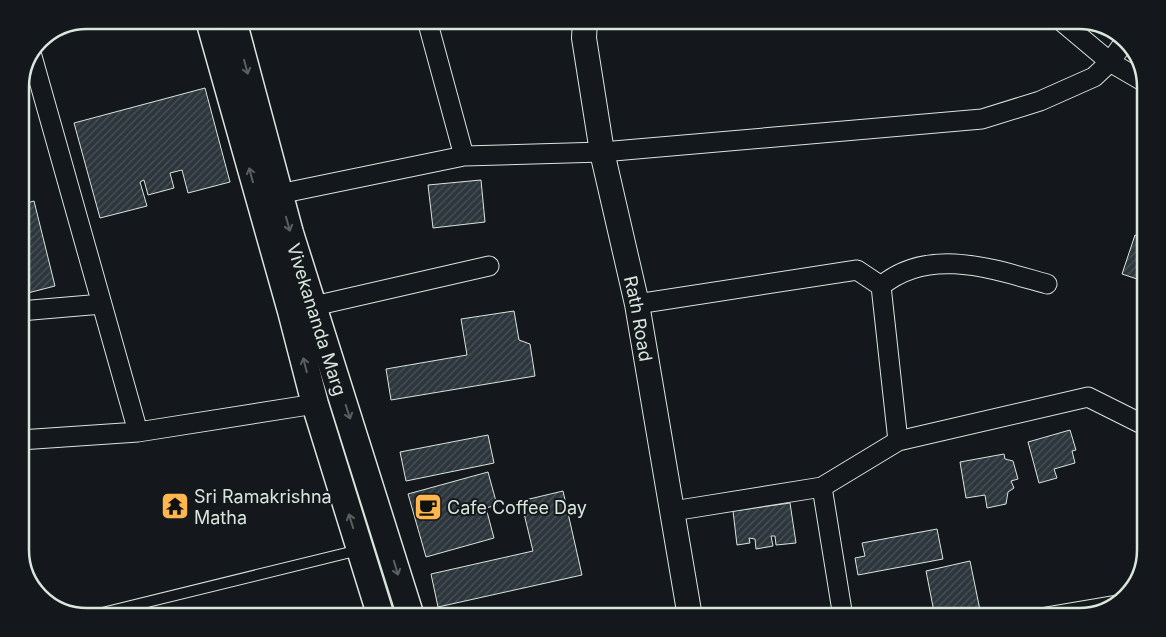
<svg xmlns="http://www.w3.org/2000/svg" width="1166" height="637" font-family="Inter,sans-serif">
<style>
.building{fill:url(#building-hatch);stroke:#d8e6dc}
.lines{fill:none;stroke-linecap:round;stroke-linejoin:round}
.service-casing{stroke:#d8e6dc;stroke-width:12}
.minor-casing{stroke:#d8e6dc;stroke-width:21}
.tertiary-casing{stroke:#d8e6dc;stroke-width:26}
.secondary-casing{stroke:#d8e6dc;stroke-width:29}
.service{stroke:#14181c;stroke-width:10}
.minor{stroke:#14181c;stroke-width:19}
.tertiary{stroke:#14181c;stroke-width:24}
.secondary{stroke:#14181c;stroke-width:26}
.oneway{stroke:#59605f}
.labels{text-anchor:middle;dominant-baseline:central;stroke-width:4;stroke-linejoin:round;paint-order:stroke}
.street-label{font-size:18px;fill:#d8e6dc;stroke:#14181c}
.poi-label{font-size:18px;fill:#d8e6dc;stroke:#14181c;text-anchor:start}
.rim{fill:none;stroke:#d8e6dc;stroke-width:2.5}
</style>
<defs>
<pattern id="building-hatch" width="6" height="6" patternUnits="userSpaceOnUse" patternTransform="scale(1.25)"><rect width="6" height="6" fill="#2c363c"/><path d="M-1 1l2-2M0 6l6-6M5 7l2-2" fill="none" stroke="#4a5358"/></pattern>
</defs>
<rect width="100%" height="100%" fill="#14181c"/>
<path class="building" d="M205,88L230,182L188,193L182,170L170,173L174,188L148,195L144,180L140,182L147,206L100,218L74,123Z
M481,180L485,222L433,228L428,185Z
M34,201L55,286L20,295V205Z
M1135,235L1146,239V282L1122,274Z
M514,311L519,340L530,344L535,376L391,400L386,369L467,355L461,319Z
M1070,430L1076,450L1072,451L1075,463L1054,469L1057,478L1039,483L1028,442Z
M488,435L494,463L406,481L400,452Z
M1004,454L1005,459L1013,461L1018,479L1011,481L1014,488L1008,492L1006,504L987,508L985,495L966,498L960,462Z
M488,472L497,505L486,508L494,538L426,557L408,494Z
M563,491L582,575L438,607L431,574L533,551L521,501Z
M790,503L796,543L776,545L775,536H771L773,546L756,549L755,539L749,538L750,543L737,545L733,511Z
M937,529L943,559L858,575L855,558L865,556L862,543Z
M970,561L981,615L935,617L926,571Z"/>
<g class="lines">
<g class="service-casing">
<path id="service" d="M86,617L359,550"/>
</g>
<g class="minor-casing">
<path id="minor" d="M1060,20L1110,62L1146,83
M32,56L138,432
M464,156L602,152L982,119L1040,101L1094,77L1110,62L1125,41
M279,194L464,156L427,20
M881,286C929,246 993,269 1047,284
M637,304L857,270L881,286L898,441L822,487
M314,306L489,266
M20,311L102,304
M20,440L138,432L315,404
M898,441L1088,397L1146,426
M673,511L822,487L843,617
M1046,617L1117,605"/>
</g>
<g class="tertiary-casing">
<g id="tertiary">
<path id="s1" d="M585,20L584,38L602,152L637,304L690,617"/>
</g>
</g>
<g class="secondary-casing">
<g id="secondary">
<path d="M209,20L291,311L315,404L381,617"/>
<path id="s2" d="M233,20L290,233L411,617"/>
</g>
</g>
<use href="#service" class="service"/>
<use href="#minor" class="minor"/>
<use href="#tertiary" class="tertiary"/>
<use href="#secondary" class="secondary"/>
</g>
<defs><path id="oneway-shaft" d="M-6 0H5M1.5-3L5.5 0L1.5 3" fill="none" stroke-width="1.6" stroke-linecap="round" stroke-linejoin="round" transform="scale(1.25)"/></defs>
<g class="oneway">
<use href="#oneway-shaft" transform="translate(246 67) rotate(75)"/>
<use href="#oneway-shaft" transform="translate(251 175) rotate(-105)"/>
<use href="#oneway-shaft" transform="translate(288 224) rotate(74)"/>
<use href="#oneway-shaft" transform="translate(305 365) rotate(-104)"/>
<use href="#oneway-shaft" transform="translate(348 412) rotate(72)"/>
<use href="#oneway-shaft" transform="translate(351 521) rotate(-107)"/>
<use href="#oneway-shaft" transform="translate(396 568) rotate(73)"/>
</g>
<defs>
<g id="temple-square" transform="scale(1.4375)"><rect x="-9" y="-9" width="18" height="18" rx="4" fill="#ffb74d" stroke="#14181c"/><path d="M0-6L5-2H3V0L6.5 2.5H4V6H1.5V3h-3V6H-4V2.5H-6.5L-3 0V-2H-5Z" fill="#111"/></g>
<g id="cafe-square" transform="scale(1.4375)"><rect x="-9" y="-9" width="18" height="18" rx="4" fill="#ffb74d" stroke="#14181c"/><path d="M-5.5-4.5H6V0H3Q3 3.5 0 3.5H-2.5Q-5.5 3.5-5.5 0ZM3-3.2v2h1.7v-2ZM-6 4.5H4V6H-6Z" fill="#111"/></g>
</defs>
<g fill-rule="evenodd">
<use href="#temple-square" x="175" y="506"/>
<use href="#cafe-square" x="428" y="507"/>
</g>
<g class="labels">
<g class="street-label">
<text stroke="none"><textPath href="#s1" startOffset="304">Rath Road</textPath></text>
<text stroke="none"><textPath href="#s2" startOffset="311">Vivekananda Marg</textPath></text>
</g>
<g class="poi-label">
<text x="194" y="496">Sri Ramakrishna<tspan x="194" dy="21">Matha</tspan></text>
<text x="447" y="507">Cafe Coffee Day</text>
</g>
</g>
<path d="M0 0H1166V637H0ZM87 29H1079A58 58 0 0 1 1137 87V550A58 58 0 0 1 1079 608H87A58 58 0 0 1 29 550V87A58 58 0 0 1 87 29Z" fill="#14181c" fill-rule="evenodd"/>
<path class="rim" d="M87 29H1079A58 58 0 0 1 1137 87V550A58 58 0 0 1 1079 608H87A58 58 0 0 1 29 550V87A58 58 0 0 1 87 29Z"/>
</svg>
